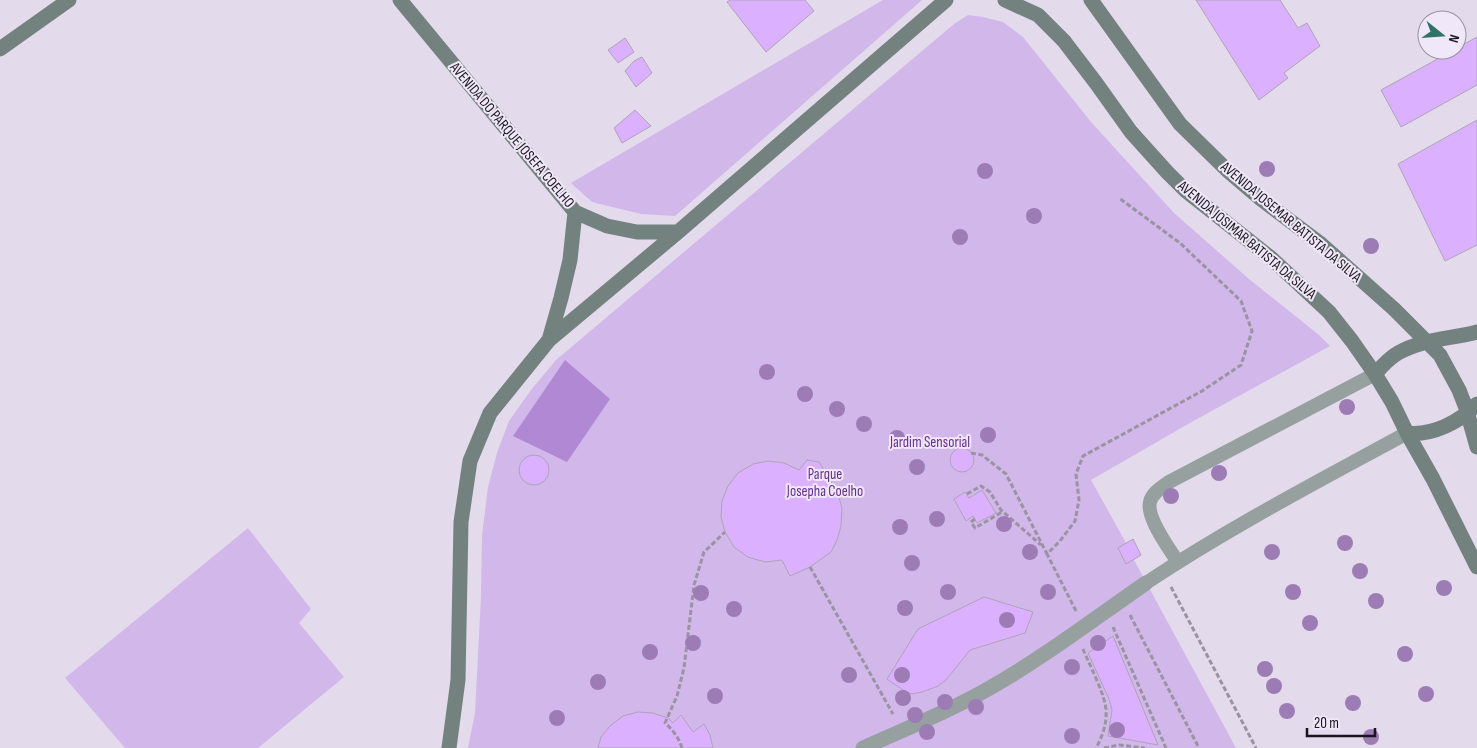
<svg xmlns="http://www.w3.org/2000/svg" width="1477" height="748" font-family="'Sofia Sans Condensed',sans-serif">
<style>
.green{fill:#d2b7ea}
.water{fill:#b188d3}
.building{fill:#dbb1ff;stroke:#ada4b5}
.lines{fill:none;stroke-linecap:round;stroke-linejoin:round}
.path{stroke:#9a93a1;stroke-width:3;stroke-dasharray:5 2.5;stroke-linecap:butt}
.lane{stroke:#96a09e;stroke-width:14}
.street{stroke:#96a09e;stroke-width:15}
.secondary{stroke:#74827f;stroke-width:15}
.tree{fill:#9d7cb5}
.labels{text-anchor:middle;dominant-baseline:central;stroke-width:4;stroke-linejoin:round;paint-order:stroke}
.street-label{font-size:15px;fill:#19151c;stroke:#f0e7f9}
.park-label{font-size:15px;fill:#642f88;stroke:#f0e7f9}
</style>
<rect width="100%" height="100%" fill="#e3daec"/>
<path class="green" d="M883,0H922L675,216L641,214L592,202L571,183Z
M968,15L983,17L1003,22L1023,37L1091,122L1174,213L1249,279L1319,335L1330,346L1188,424L1091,480L1126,543L1133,539L1141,555L1134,560L1236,748H468L475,713L481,597L482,536L488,487L497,453L509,421L531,390L556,360L954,24Z
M248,528L311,609L299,623L344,677L258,748H125L65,678Z"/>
<path class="water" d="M565,360L610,399L567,462L513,436Z"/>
<path class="building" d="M730,0H805L814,11L766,52L727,2Z
M1196,0H1280L1298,28L1307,23L1320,46L1284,73L1288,78L1259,100Z
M1477,37V85L1401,127L1381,90L1454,50H1457V48Z
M625,38L634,52L618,63L608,50Z
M642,57L652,73L636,87L625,71L634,61Z
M635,110L651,126L622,143L614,128Z
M1477,120V245L1445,261L1398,164Z
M950 460a12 12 0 1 1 24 0a12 12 0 1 1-24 0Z
M519 470a15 15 0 1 1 30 0a15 15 0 1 1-30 0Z
M807,460L819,462L838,493L842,509L841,526L837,540L831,552L810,567L790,576L782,560L765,562L748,557L734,547L725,532L721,517L722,501L728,486L738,473L753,464L768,461L784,463L799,470Z
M982,490L996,513L977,523L973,516L966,521L954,499L965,492L969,498Z
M1133,539L1141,555L1126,564L1118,548Z
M984,597L1033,612L1025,633L970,650L946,680L938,686L922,692L912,694L906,692L887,679L918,629Z
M1113,636L1158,745L1108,736L1112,710L1109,699L1088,653Z
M638,712L653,713L668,718L673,723L681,715L693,732L704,724L710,735L713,748H598L601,737L611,725L623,716Z"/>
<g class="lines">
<path class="path" d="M971,453L982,455L1006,474L1047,554
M967,494L981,486L990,492L1001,510L1041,545
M975,519L971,522L975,528L1002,512
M810,567L893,714
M1171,587L1256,748
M1076,611L1047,554L1060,541L1075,521L1079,500L1076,474L1083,456L1202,391L1241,365L1252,331L1241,301L1180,243L1119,198
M1130,615L1199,748
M1113,627L1166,748
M1083,649C1089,664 1106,696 1106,711C1107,724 1102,737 1096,748
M682,748C679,738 673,730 665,723L677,696L684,668L694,585L704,552L725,532
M1104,748L1119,745L1145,748"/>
<path class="lane" d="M1178,562C1169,549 1146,517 1150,502C1152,493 1162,487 1169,482L1375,374
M1146,583C1230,527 1319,481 1407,433"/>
<path class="street" d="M863,748C905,729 948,712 988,689C1043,658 1094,619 1146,583"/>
<path class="secondary" d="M400,0L575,212L607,226L637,232H678
M1005,0L1038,15L1064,41L1096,83L1131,132L1167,172L1185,190L1271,258L1329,312L1352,341L1375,374L1392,402L1407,433L1433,479L1477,567
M1091,0L1180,124L1227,170L1261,199L1321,244L1394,309L1440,355L1459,390L1466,408L1477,447
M0,49L69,0
M549,340L561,298L570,260L575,212
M1375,374C1382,366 1389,358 1398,353C1422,339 1451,339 1477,332
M1407,433C1432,436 1460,422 1477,404
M449,748L458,680L461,522L470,461L490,413L549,340L678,232L946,0"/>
</g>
<g class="tree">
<circle cx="1267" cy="169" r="8"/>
<circle cx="985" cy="171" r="8"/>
<circle cx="1034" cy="216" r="8"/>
<circle cx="960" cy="237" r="8"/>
<circle cx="1371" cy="246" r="8"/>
<circle cx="767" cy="372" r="8"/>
<circle cx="805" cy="394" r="8"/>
<circle cx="1347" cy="407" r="8"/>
<circle cx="837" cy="409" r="8"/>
<circle cx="864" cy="424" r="8"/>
<circle cx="988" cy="435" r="8"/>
<circle cx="897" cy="438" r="8"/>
<circle cx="917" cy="467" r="8"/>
<circle cx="1219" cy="473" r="8"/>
<circle cx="1171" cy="496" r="8"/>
<circle cx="937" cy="519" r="8"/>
<circle cx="1004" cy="524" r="8"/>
<circle cx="900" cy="527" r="8"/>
<circle cx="1345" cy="543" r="8"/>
<circle cx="1030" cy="552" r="8"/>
<circle cx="1272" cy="552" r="8"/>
<circle cx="912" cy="563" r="8"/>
<circle cx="1360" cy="571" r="8"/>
<circle cx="1444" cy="588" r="8"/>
<circle cx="948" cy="592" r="8"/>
<circle cx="1048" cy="592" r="8"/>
<circle cx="1293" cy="592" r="8"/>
<circle cx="701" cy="593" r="8"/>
<circle cx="1376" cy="601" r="8"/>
<circle cx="905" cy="608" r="8"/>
<circle cx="734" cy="609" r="8"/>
<circle cx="1007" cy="620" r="8"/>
<circle cx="1310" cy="623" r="8"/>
<circle cx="693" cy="643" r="8"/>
<circle cx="1098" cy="643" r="8"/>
<circle cx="650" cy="652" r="8"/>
<circle cx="1405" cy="654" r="8"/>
<circle cx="1072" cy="667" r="8"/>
<circle cx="1265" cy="669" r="8"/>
<circle cx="849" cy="675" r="8"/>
<circle cx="902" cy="675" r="8"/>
<circle cx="598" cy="682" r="8"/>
<circle cx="1274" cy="686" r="8"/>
<circle cx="1426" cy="694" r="8"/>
<circle cx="715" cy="696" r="8"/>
<circle cx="903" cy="698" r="8"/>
<circle cx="945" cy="702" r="8"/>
<circle cx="1353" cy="703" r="8"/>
<circle cx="976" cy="707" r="8"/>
<circle cx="1287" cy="711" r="8"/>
<circle cx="915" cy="715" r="8"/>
<circle cx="557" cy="718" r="8"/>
<circle cx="1117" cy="730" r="8"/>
<circle cx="927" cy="732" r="8"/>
<circle cx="1072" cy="736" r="8"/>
<circle cx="1371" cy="737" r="8"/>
</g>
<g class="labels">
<g class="street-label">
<text transform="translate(512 135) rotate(50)">AVENIDA DO PARQUE JOSEFA COELHO</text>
<text transform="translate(1291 222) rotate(40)">AVENIDA JOSEMAR BATISTA DA SILVA</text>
<text transform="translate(1247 240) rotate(40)">AVENIDA JOSIMAR BATISTA DA SILVA</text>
</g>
<g class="park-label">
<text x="930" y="442">Jardim Sensorial</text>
<text x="825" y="474">Parque<tspan x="825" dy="17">Josepha Coelho</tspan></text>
</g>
</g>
<g transform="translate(1442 35) rotate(107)"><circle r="24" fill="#f0e7f9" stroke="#9a93a1"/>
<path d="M0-4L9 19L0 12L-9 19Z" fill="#2f7367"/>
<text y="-8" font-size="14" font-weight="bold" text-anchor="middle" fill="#19151c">N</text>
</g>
<path d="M1307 728v8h68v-8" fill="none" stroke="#19151c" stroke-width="2.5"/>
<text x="1314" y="728" font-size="15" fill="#19151c" stroke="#f0e7f9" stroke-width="4" paint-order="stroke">20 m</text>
</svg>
